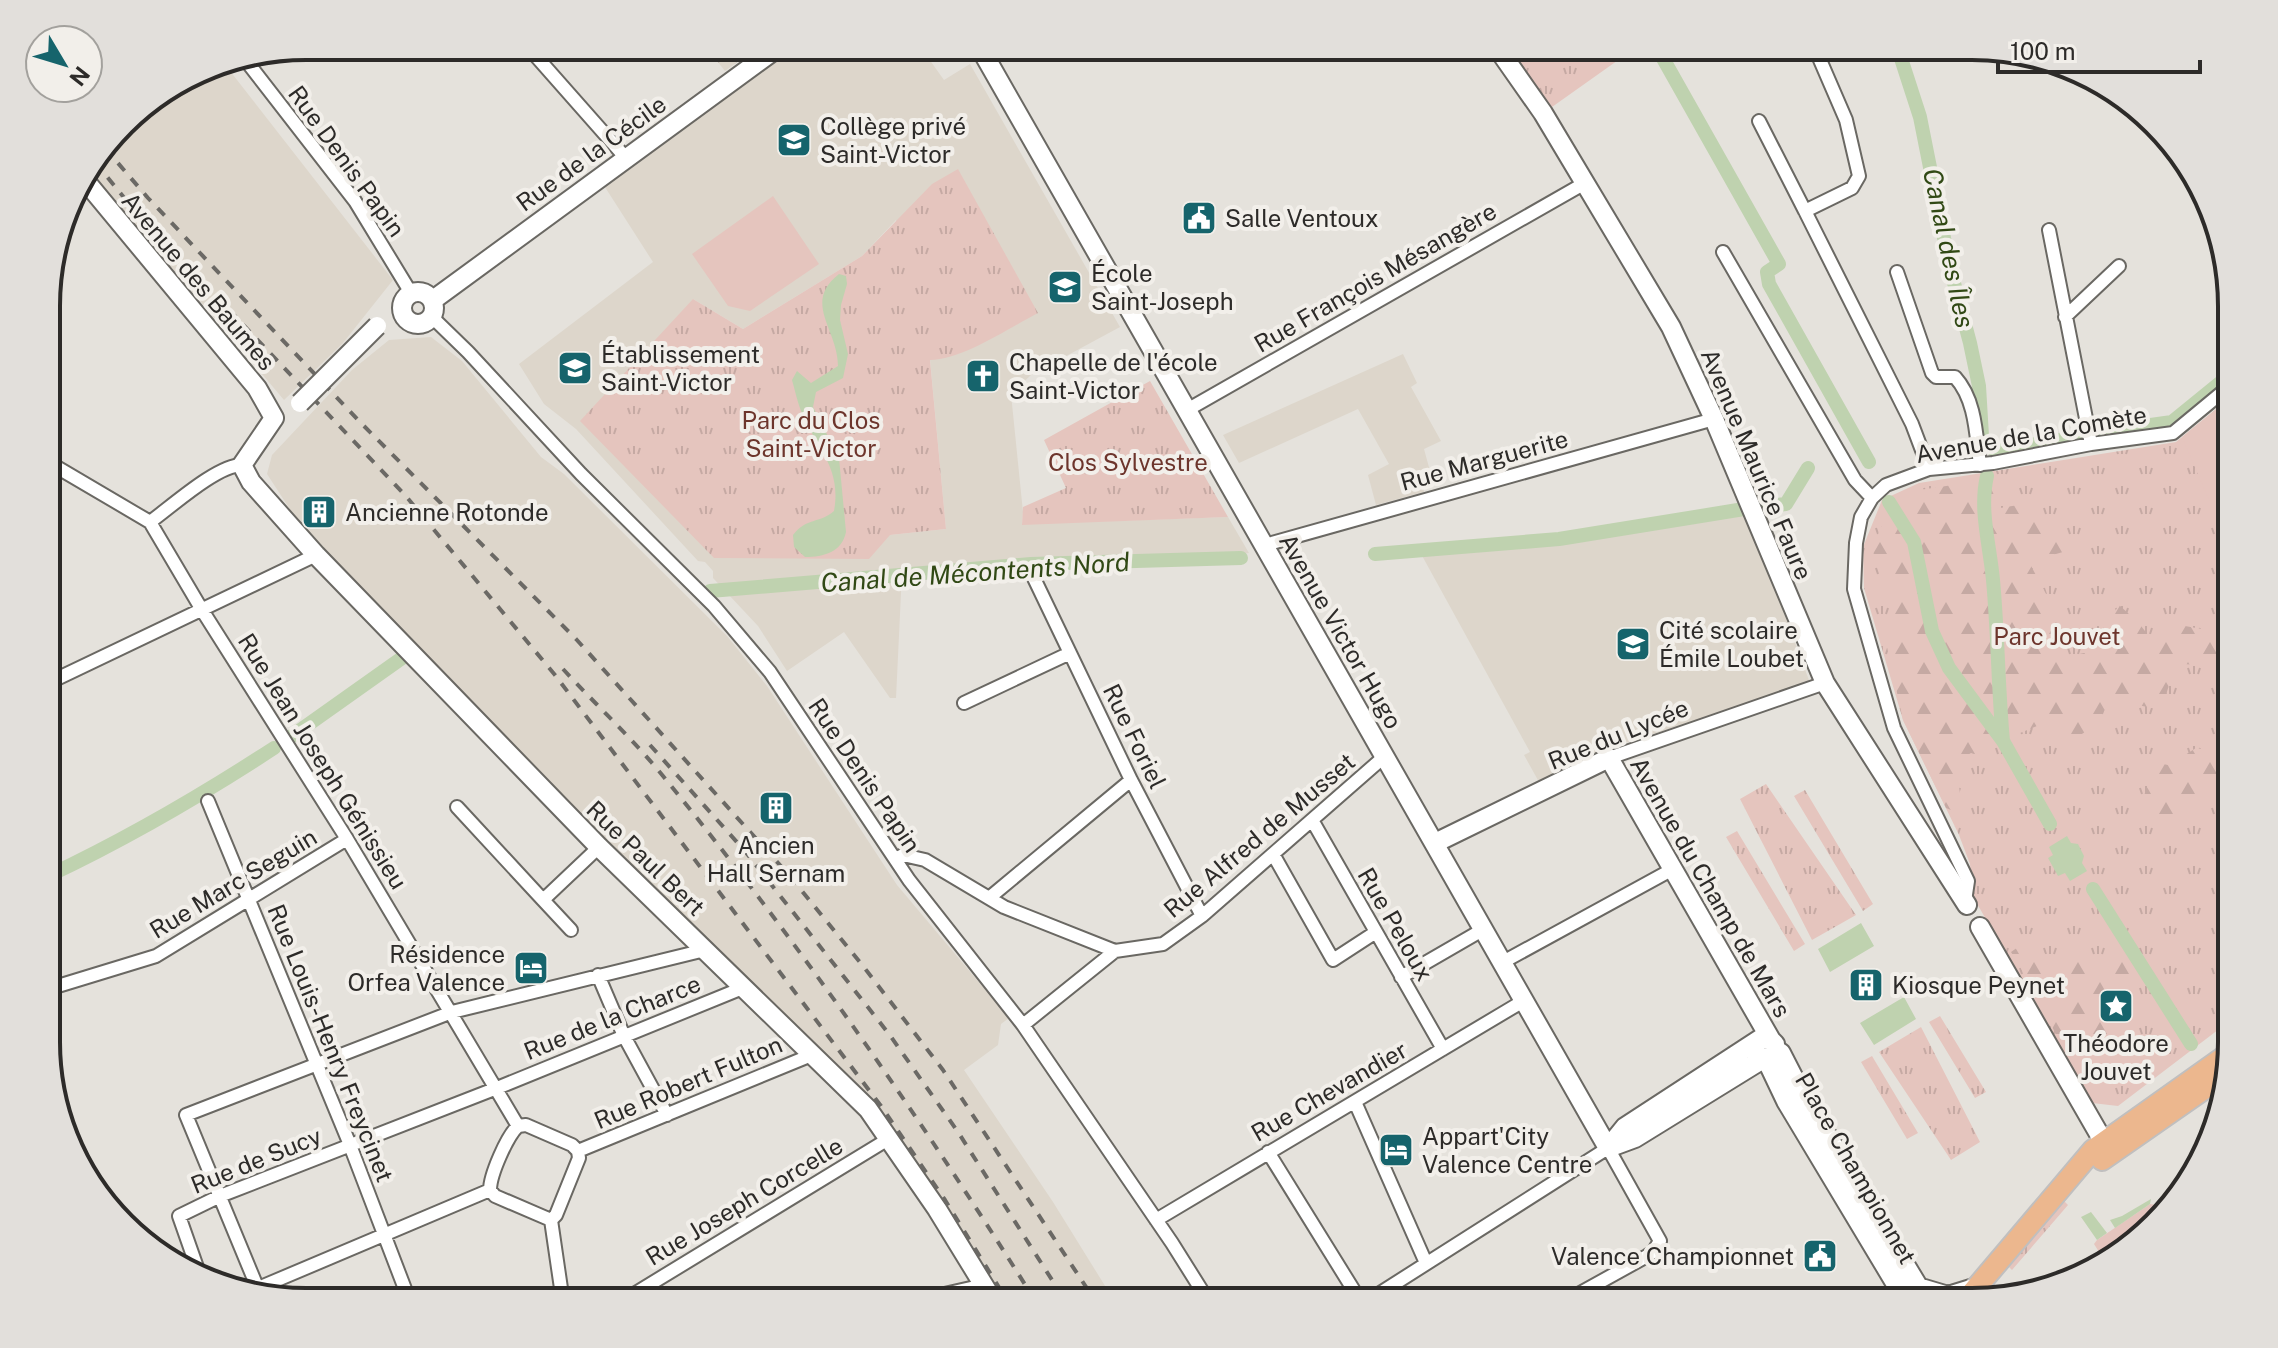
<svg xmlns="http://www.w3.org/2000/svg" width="2278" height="1348" font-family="'Public Sans',sans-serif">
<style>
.built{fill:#ddd6cb;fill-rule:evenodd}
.industrial{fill:url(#industrial-furrows)}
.grass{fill:url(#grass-tufts)}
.forest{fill:url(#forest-firs)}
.pitch{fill:#e5c5be}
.water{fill:#bfd2af}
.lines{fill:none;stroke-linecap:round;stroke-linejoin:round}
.canal{stroke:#bfd2af;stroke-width:14}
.street-casing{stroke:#6a6863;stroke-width:16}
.secondary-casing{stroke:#6a6863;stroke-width:22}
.primary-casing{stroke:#c0bfbf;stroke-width:24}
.street{stroke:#fff;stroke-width:12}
.secondary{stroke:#fff;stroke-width:18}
.primary{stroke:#ecb78e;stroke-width:20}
.rail{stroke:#6b6965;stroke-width:4;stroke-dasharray:10 10;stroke-linecap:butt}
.secondary-bridge-casing{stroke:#6a6863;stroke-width:22;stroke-linecap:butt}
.secondary-bridge{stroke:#fff;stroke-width:18}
.labels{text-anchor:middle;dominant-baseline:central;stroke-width:8;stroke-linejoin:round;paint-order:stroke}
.poi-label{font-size:24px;fill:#2d2b29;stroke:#f2efea;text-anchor:start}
.street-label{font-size:24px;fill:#2d2b29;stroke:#f2efea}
.park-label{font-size:24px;fill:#6d352c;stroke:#f2efea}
.water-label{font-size:26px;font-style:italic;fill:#314915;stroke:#f2efea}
.rim{fill:none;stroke:#2d2b29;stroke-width:4}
</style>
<defs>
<pattern id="industrial-furrows" width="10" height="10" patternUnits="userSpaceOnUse" patternTransform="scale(2)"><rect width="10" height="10" fill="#ddd6cb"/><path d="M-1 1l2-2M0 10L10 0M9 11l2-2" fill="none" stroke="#beb8ae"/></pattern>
<pattern id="grass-tufts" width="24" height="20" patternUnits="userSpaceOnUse" patternTransform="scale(2)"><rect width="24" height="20" fill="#e5c5be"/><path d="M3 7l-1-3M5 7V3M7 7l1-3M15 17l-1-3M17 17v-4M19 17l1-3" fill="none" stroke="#c5a9a3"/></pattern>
<pattern id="forest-firs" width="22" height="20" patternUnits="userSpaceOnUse" patternTransform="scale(2)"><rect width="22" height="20" fill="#e5c5be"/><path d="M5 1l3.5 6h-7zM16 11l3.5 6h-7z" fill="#c5a9a3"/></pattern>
</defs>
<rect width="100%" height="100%" fill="#e5e2dc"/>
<path class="built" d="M796,46H924L931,57L929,59L944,80L970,64L1120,327L1031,375L1011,394L1023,512L1022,524L1228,517L1249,553L1226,556L1009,563L902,572L896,698H890L844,632L787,671L758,626L713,578V571L705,562L698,561L576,429L544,404L519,364L653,262L603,184ZM896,220L930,359L946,529L890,535L693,299L743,329L862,256Z
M223,62L393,280L343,343L284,400L89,170L134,111L207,66Z
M431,337L462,361L541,457L564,474L727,636L767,686L897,885L1009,1018L1001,1024L998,1045L964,1070L1053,1202L1115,1302H1002L898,1135L873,1103L608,845L321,550L295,517L267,474L272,455L352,370L389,340Z
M1403,354L1417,383L1411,387L1441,441L1424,449L1433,482L1423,485L1424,492L1376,505L1368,475L1389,464L1358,409L1239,463L1223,435Z
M1746,511L1810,683L1613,747L1539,782L1524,755L1530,752L1420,552L1622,530Z"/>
<path class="industrial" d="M705,46H747L751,52L725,71Z"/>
<path class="grass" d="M1508,46H1638L1552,107Z
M958,169L1038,313C1009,328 962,360 930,360L946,529L890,535L869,559L714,558L580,421L693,299L743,329L862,256L932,184Z
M1150,381L1228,517L1022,525L1023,507L1066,488L1044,440Z
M2231,397V1020L2118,1106L2092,1103L1972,895L1970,864L1959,835L1903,720L1864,588L1863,547L1882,500L1919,483L2176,442Z
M1766,784L1856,915L1812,940L1740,799Z
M1805,790L1873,904L1863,911L1794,796Z
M1737,831L1805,944L1794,951L1726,837Z
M1940,1016L1986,1092L1975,1098L1929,1022Z
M1921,1027L1980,1142L1951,1160L1879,1052Z
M1872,1056L1918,1133L1907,1139L1861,1062Z
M2064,1201L2068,1205L2062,1212L2012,1270L2009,1267Z
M2150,1204L2163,1206L2106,1263L2094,1244L2097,1240Z"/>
<path class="forest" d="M1987,480L2000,508C2009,507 2019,504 2027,506C2045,509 2065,535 2080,547L2029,562L2053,607L2065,657L2089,652L2119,605L2138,622L2148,635L2185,626L2224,633L2231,647V667L2183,664L2172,676L2161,710L2115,700C2102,708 2106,711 2098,721C2090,731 2074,739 2062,743L2037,726L1991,745L1983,757L1971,753L1956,762L1961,802L1956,812L1946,808L1903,720L1887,647L1895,613L1873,552L1880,528L1897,504L1919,490Z
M2196,748L2212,751L2230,777L2219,782L2212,794L2187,813L2174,818L2160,815L2150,819L2140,808C2145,790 2151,778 2163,764L2178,767L2185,755Z
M2028,940L2060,966L2073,956L2086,951L2106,962L2116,955L2126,958L2136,970C2122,1002 2125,1039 2098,1064L2074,1052L2058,1039L2037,995L2011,952Z"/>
<path class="pitch" d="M773,196L819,264L750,311L728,306L692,254Z
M2231,397V498L2221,503L2209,500L2182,437Z"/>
<path class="water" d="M839,274L846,276L847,284L841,305L840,320L848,354L843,378L816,392L813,407L839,458L846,532C842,552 824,557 805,557L794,547L793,535C807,517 819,524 834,511C842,467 816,448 801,411C797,401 795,390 792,380L797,371L811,383L838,366C838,329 802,303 839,274Z
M2067,836L2071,843L2078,844L2084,856L2082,863L2087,871L2070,881L2065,873L2058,876L2048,858L2053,855L2049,847Z
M1861,923L1874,946L1830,972L1818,949Z
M1904,997L1916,1019L1874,1045L1860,1023Z
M2151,1199L2150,1204L2115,1228L2110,1220L2122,1216Z
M2091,1212L2107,1233L2097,1240L2081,1217Z"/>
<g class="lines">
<path class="canal" d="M1656,46L1779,264L1767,272L1769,284L1869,462
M1897,46L1920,117L1950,268L1970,343L1979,386L1982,436
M2101,432L2172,422L2231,374
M1995,451L2082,436
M1987,476C1979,510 1990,546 1993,580C1998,634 1998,688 2003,741
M1889,502L1914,542L1932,631L1949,668L2003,741L2050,824
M1759,507L1786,504L1808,468
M1375,554L1559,539L1744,509
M710,591L1031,564L1241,558
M292,736L402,658
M48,876C126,839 202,795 274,748
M2093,889L2191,1044"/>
<g class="street-casing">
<path id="street" d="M527,46L625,157
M1814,46L1846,120L1859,176L1852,188L1805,211L1912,424L1929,469
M244,58L355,201L411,293
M1759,121L1805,211
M2049,230L2091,444
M1723,252L1855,480L1872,498
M1897,272L1932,373L1936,377H1955C1976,400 1976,435 1980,465
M432,317L468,352L581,474L714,606L770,672L909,880L1023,1025L1172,1243L1209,1302
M2065,317L2119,266
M1187,410L1585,183
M48,462L150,522L202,610L347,839L518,1126
M150,522C171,507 217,465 242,465
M1265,545L1714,419
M1032,574L1131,780L1202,916
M48,683L316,555
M964,703L1070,653
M1609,758L1825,683
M208,801L348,1140L410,1302
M457,807L543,900
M1312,820L1443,1049
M1273,854L1333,960L1376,932
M896,859L903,855L925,860L1004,907L1115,951L1163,944L1202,916L1385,756
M989,898L1131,780
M1965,901L1968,881L1894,728L1854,589L1856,543L1861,517L1872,498L1886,485L1929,469L1993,463L2091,444L2173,433L2231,385
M571,930L543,900L599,847
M1503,962L1673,869
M598,975L624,1036L667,1115
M1401,977L1484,929
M48,989L156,956L347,839
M1023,1025L1115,951
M1355,1102L1426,1263
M518,1126L526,1125L572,1145L578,1151
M578,1151L814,1054
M1268,1152L1361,1302
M490,1190C490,1175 507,1136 518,1126
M490,1190L495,1196L551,1220
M551,1220L563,1302
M551,1220L556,1215L579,1158L578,1151
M1156,1220L1525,1000
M199,1273L179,1216L220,1196L497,1088L745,987
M256,1289L490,1190
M258,1289L186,1115L452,1012L705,950
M621,1302L890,1138
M909,1302L984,1285
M1366,1302L1608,1148L1660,1241L1653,1252L1647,1256L1564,1302"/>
</g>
<g class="secondary-casing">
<path id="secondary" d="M979,46L1608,1148
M1496,46L1543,113L1671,327L1714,419L1825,683L1967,905
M83,178L257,388L274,418
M402 308a16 16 0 1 1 32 0a16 16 0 1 1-32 0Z
M433,300L780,46
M274,418L242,465L251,482L316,555L599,847L868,1109L937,1209L994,1302
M1435,843L1609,758L1771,1040
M1980,927L2110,1153
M1775,1049L1781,1053L1801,1092L1927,1301
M1766,1059L1786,1101L1906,1301
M1608,1148L1625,1127L1760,1039L1771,1040L1775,1044L1774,1052L1769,1058H1760L1756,1053L1755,1044
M1608,1148L1635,1138L1763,1059
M1921,1288L1948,1296L1977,1287"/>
</g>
<g class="primary-casing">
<path id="primary" d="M2102,1160L2227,1073
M1965,1301L2093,1150L2231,1052"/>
</g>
<use href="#street" class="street"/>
<use href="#secondary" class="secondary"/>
<use href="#primary" class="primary"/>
<path class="rail" d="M105,148L148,198L361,423L576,639L788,874L863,966L943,1070L1096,1302
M95,162L135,211L405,495L555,675L881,1106L945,1200L1008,1302
M563,669C596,705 632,738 663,776C799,942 922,1120 1036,1302
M650,745L744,850L889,1034L958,1132L1066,1302"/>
<g class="secondary-bridge-casing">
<path id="secondary-bridge" d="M300,403L377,326"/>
</g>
<use href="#secondary-bridge" class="secondary-bridge"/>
</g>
<defs>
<g id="school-square" transform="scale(1.8)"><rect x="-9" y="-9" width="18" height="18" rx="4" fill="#16646c" stroke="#f2efea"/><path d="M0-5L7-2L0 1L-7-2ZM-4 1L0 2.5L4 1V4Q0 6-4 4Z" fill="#fff"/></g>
<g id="civic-square" transform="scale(1.8)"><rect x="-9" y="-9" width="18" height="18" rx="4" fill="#16646c" stroke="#f2efea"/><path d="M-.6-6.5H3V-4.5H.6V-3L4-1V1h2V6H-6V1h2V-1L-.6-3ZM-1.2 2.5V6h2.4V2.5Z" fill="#fff"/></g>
<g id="church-square" transform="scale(1.8)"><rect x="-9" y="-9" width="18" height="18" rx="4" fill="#16646c" stroke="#f2efea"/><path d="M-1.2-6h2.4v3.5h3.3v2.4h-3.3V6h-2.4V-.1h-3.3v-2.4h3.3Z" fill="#fff"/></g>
<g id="building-square" transform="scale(1.8)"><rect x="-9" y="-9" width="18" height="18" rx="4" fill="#16646c" stroke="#f2efea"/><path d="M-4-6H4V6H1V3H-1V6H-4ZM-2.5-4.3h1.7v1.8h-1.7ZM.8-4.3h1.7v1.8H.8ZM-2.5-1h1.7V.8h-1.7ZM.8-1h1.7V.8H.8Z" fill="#fff"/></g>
<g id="hotel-square" transform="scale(1.8)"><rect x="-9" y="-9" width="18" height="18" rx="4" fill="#16646c" stroke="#f2efea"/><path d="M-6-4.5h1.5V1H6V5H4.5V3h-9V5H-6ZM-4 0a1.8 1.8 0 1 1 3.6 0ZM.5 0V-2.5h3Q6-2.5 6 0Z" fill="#fff"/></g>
<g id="sight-square" transform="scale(1.8)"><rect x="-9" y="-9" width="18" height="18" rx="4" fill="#16646c" stroke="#f2efea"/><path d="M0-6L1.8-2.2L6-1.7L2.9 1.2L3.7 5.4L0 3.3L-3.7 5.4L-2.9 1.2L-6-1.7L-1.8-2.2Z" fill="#fff"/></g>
</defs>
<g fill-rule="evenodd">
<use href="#school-square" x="794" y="140"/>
<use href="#civic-square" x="1199" y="218"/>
<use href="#school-square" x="1065" y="287"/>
<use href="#school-square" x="575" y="368"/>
<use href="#church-square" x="983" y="376"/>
<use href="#building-square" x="319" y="512"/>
<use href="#school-square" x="1633" y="644"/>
<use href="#building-square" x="776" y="808"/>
<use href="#hotel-square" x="531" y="968"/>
<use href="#building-square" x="1866" y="985"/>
<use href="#sight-square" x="2116" y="1006"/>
<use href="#hotel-square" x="1396" y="1150"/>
<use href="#civic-square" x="1820" y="1256"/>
</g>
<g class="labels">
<g class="poi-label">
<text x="820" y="126">Collège privé<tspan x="820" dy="28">Saint-Victor</tspan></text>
<text x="1225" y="218">Salle Ventoux</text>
<text x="1091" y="273">École<tspan x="1091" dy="28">Saint-Joseph</tspan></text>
<text x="601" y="354">Établissement<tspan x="601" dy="28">Saint-Victor</tspan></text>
<text x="1009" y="362">Chapelle de l'école<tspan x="1009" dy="28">Saint-Victor</tspan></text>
<text x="345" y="512">Ancienne Rotonde</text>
<text x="1659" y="630">Cité scolaire<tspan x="1659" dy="28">Émile Loubet</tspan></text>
<text x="776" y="845" text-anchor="middle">Ancien<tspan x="776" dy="28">Hall Sernam</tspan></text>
<text x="505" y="954" text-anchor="end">Résidence<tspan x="505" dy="28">Orfea Valence</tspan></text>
<text x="1892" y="985">Kiosque Peynet</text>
<text x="2116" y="1043" text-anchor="middle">Théodore<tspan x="2116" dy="28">Jouvet</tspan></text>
<text x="1422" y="1136">Appart'City<tspan x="1422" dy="28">Valence Centre</tspan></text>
<text x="1794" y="1256" text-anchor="end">Valence Championnet</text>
</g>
<g class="street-label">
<text transform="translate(591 153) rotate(-36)">Rue de la Cécile</text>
<text transform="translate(347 161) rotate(54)">Rue Denis Papin</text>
<text transform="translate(1375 277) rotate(-30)">Rue François Mésangère</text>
<text transform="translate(199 281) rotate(50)">Avenue des Baumes</text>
<text transform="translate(2031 434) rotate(-10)">Avenue de la Comète</text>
<text transform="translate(1484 460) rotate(-15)">Rue Marguerite</text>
<text transform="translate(1757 464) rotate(67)">Avenue Maurice Faure</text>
<text transform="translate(1341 631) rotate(60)">Avenue Victor Hugo</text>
<text transform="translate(1618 734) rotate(-22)">Rue du Lycée</text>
<text transform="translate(1135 736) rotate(64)">Rue Foriel</text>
<text transform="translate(323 761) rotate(58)">Rue Jean Joseph Génissieu</text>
<text transform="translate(865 775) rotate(56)">Rue Denis Papin</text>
<text transform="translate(1259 835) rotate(-40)">Rue Alfred de Musset</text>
<text transform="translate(646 858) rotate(44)">Rue Paul Bert</text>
<text transform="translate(233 883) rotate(-31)">Rue Marc Seguin</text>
<text transform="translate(1711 887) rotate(60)">Avenue du Champ de Mars</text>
<text transform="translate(1396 924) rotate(60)">Rue Peloux</text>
<text transform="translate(612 1017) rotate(-22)">Rue de la Charce</text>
<text transform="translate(331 1043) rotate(68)">Rue Louis-Henry Freycinet</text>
<text transform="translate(688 1082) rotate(-23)">Rue Robert Fulton</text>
<text transform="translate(1329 1091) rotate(-30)">Rue Chevandier</text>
<text transform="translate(256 1160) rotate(-22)">Rue de Sucy</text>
<text transform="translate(1856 1168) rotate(60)">Place Championnet</text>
<text transform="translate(744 1201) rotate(-31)">Rue Joseph Corcelle</text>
</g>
<g class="park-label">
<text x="811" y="420">Parc du Clos<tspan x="811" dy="28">Saint-Victor</tspan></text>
<text x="1128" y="462">Clos Sylvestre</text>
<text x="2057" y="636">Parc Jouvet</text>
</g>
<g class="water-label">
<text transform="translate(1949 248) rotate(78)">Canal des Îles</text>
<text transform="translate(975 572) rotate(-4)">Canal de Mécontents Nord</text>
</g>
</g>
<path d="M0 0H2278V1348H0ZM306 60H1972A246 246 0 0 1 2218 306V1042A246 246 0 0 1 1972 1288H306A246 246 0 0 1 60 1042V306A246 246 0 0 1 306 60Z" fill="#e2dfdb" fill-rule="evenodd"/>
<path class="rim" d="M306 60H1972A246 246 0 0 1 2218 306V1042A246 246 0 0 1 1972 1288H306A246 246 0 0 1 60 1042V306A246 246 0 0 1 306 60Z"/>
<g transform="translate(64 64) rotate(128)"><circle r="38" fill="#f2efea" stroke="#a3a19d" stroke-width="2"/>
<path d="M0-6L14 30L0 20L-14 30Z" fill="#16646c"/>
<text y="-12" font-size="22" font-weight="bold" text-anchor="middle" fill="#2d2b29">N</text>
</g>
<path d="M1998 60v12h202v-12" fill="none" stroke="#2d2b29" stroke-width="4"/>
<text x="2010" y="60" font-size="24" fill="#2d2b29" stroke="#f2efea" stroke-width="6" paint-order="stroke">100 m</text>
</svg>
